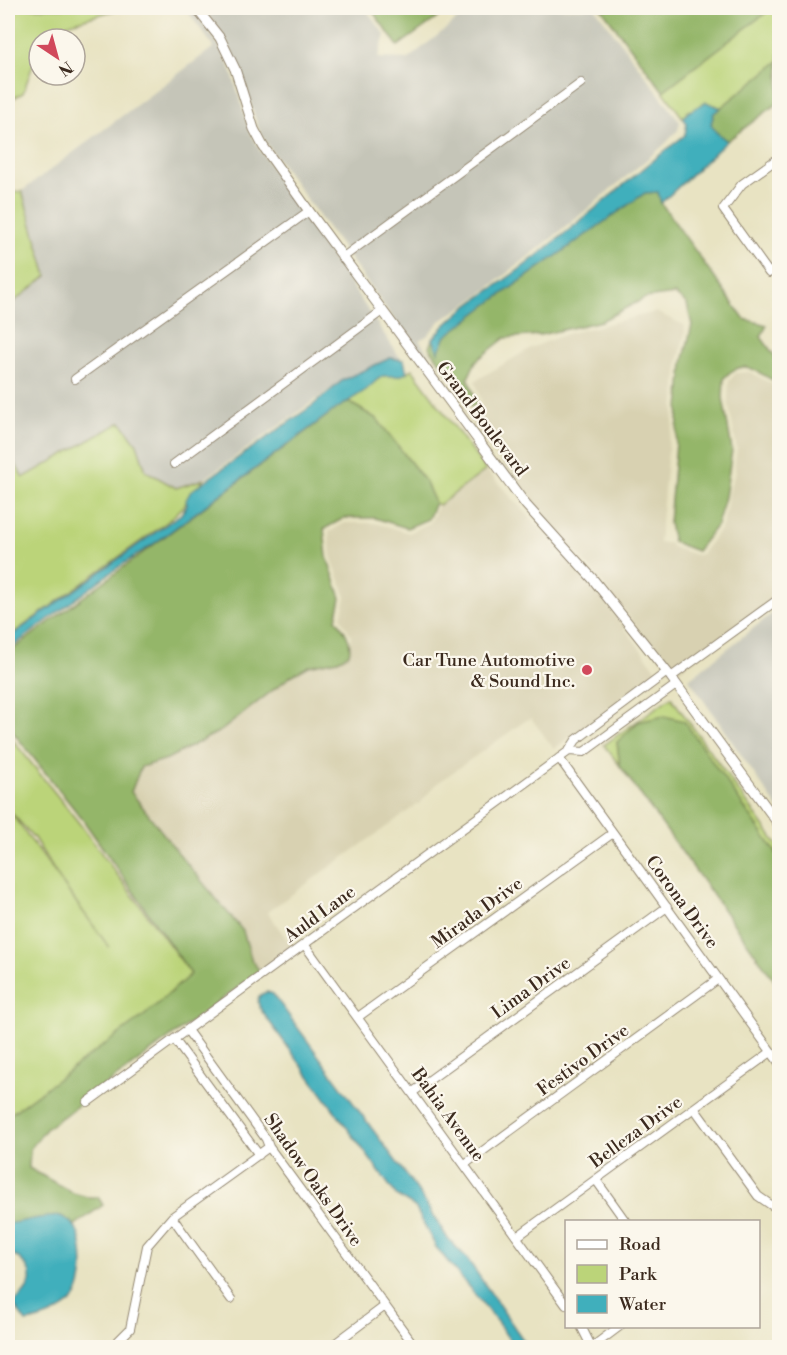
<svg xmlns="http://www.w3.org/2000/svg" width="787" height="1355" font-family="'Libre Bodoni',serif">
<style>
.built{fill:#d8d1b1}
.industrial{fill:#c5c5b8}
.green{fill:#bbd479;stroke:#7b7f4c;stroke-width:1.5;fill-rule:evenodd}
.forest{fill:#94b669;stroke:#687044;stroke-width:1.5}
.water{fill:#40afbc;stroke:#3e6c6d;stroke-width:1.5}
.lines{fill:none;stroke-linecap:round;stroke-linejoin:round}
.minor-casing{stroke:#928670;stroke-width:10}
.tertiary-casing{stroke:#928670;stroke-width:11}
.minor{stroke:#fff;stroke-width:8}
.tertiary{stroke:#fff;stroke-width:9}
.poi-dot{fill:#d1495b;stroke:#fbf7ec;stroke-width:2}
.labels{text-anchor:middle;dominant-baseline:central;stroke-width:4.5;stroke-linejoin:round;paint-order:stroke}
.street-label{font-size:18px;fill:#3b2a1e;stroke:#fbf7ec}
.poi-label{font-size:18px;fill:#3b2a1e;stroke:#fbf7ec;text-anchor:end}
</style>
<rect width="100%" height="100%" fill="#fbf7ec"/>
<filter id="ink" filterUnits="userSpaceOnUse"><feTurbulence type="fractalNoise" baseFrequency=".0167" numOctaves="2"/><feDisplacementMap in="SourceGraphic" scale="12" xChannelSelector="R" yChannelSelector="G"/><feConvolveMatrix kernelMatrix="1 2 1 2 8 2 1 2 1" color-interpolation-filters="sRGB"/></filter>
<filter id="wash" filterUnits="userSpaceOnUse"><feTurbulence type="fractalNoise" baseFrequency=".008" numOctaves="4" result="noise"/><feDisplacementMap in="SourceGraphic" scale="24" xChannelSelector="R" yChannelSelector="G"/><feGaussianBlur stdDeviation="1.35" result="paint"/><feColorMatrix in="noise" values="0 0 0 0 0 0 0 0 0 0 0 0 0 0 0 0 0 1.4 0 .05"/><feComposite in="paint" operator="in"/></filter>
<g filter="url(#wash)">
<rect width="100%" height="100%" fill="#e8e3c2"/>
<path class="built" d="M656,312L684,325L685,333L678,362L673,426L669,439L659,543H669L672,547L696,555L701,554L722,527L732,481L736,474L735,464L737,449L728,399L729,381L736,373L749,372L779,388V601L674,674L596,575L530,502L430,369L437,366L468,410L475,411L481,407L482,402L475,381L531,348L566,334Z
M486,470L589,581L658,672L554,749L531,718L525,721L436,784L421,802L267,912L292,946L260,971L252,961L243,931L131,792L140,767L167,759L309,666L338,660L349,654L351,635L341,618L346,597L331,556L329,532L345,523H375L409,533L430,523L439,505Z"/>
<path class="industrial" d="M185,8H191L216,41L231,70L249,130L259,149L401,359L390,358L343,380L204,479L176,488L146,471L137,444L121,422L22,478L8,450V306L47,276L22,191L214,47Z
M202,8H365L385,35L378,58L408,59L472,8H595L680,122L678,130L664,145L567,226L477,297L440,321L427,336L419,340L437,366L430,369L267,144L258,127L239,67L224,36Z
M779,608V810L689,679Z"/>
<path class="green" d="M8,8H122L64,25L47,39H39V48L23,93L8,101Z
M772,8H779V61L721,108L715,105L688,111L683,118L663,91Z
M22,191L47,276L8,306V193Z
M412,369L486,470L439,505L435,503L425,481L377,419L347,401L383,376H399Z
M121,422L137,444L146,471L176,488L204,479L183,507L167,522L8,637V450L23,478Z
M671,697L779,847V857L683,721L617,742L620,766L604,745Z
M8,734L79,823L191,974L144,1016L8,1116ZM9,810L34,838L62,883L109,947Z"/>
<path class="forest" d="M370,8H451L398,46Z
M601,8H772L663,91Z
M779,61V102L727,141L716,132L711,124L714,113Z
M658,192L661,203L744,319L767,325L761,337L779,362V383C756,374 746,355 724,378L723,398L732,450L725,497L717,525L697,551L673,542L669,523L683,363L692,325L687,304L675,294L645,298L601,321L540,335L505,338L476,361L468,378L477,403L472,407L429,347L433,339L438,351L446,336L491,302L645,193Z
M347,401L377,419L425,481L435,503L428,519L407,528L375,518H344L324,529L327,557L341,598L336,619C343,628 353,641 349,654L338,660L309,666L291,676L222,730L167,759L141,767L131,792L176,850L243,931L252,961L260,971L46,1129L30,1149L29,1168L73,1193L87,1197H98L103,1205L75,1225L61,1216L39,1218L8,1224V1116L146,1014L191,974L83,820L8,726V653Z
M664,716L684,721L779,857V987L620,766L617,742L638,722Z"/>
<path class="water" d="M706,102L721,108L714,113L711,124L716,132L727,141L661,203L658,192L645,193L491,302L446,336L438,352L433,339C456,309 496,288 525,265C580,223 631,177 685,135L687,123L683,118L688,112Z
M390,358L404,360L407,373L399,376H383L378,379L366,390L333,411L155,543L114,570L8,650V638L181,514L187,505L186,500L191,491L313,405L343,380Z
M267,992L273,994L418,1191L448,1239L466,1257L528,1347H512L511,1342L498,1323L436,1247L415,1207L397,1196L266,1017C259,1008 252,996 267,992Z
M61,1216C66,1219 73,1223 76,1228C85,1245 86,1285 73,1300C63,1312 40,1320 26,1322L14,1305C17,1297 22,1296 26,1290C38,1273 22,1258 8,1252V1224L39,1218Z"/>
</g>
<g filter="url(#ink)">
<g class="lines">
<g class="minor-casing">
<path id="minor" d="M780,157L742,184L723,209L769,273L780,266
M342,258L581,83
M75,379L309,211
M174,464L382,311
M671,677L780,598
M569,751L584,752L676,685
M559,758L780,1064
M304,944L566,1305
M358,1017L613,833
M187,1030L266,1139L269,1147L416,1348
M174,1039L259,1155
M413,1092L667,907
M88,1102L569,751L576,740L667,672
M694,1108L758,1196L771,1205H780
M465,1164L718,979
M596,1180L626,1222
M172,1217L231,1299
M518,1236L771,1052
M581,1326L592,1348
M592,1347L620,1326
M111,1348L130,1329L147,1246L172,1217L269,1147
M329,1348L385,1306"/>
</g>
<g class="tertiary-casing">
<path id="tertiary" d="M196,8L220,38L235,69L254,129L263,146L309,211L526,505L592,578L671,677L780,826"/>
</g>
<use href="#minor" class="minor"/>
<use href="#tertiary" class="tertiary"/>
</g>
</g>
<circle class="poi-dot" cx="587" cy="670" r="6"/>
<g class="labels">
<g class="street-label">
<text transform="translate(482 419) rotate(53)">Grand Boulevard</text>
<text transform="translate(682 902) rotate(54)">Corona Drive</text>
<text transform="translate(477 913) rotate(-36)">Mirada Drive</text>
<text transform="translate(320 914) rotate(-36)">Auld Lane</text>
<text transform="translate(531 988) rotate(-36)">Lima Drive</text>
<text transform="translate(583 1060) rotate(-36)">Festivo Drive</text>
<text transform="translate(448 1115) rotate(54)">Bahia Avenue</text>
<text transform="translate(636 1132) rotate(-36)">Belleza Drive</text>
<text transform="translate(313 1180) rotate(55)">Shadow Oaks Drive</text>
</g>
<g class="poi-label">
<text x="575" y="660">Car Tune Automotive<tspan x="575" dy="21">&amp; Sound Inc.</tspan></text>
</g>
</g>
<rect width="787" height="1355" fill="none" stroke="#fbf7ec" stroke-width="30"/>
<rect x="565" y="1220" width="195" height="108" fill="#fbf7ec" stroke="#aea59a" stroke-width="1.5"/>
<rect x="577" y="1240" width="30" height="9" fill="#ffffff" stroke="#aea59a" stroke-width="1.5"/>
<text x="619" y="1250" font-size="18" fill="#3b2a1e">Road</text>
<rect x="577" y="1265" width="30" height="18" fill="#bbd479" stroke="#aea59a" stroke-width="1.5"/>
<text x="619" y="1280" font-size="18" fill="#3b2a1e">Park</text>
<rect x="577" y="1295" width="30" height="18" fill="#40afbc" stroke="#aea59a" stroke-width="1.5"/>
<text x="619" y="1310" font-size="18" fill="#3b2a1e">Water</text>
<g transform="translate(57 57) rotate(144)"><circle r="28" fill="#fbf7ec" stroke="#aea59a" stroke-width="1.5"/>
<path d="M0-4.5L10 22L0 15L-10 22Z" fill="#d1495b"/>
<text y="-9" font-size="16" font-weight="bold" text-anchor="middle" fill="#3b2a1e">N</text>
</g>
</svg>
